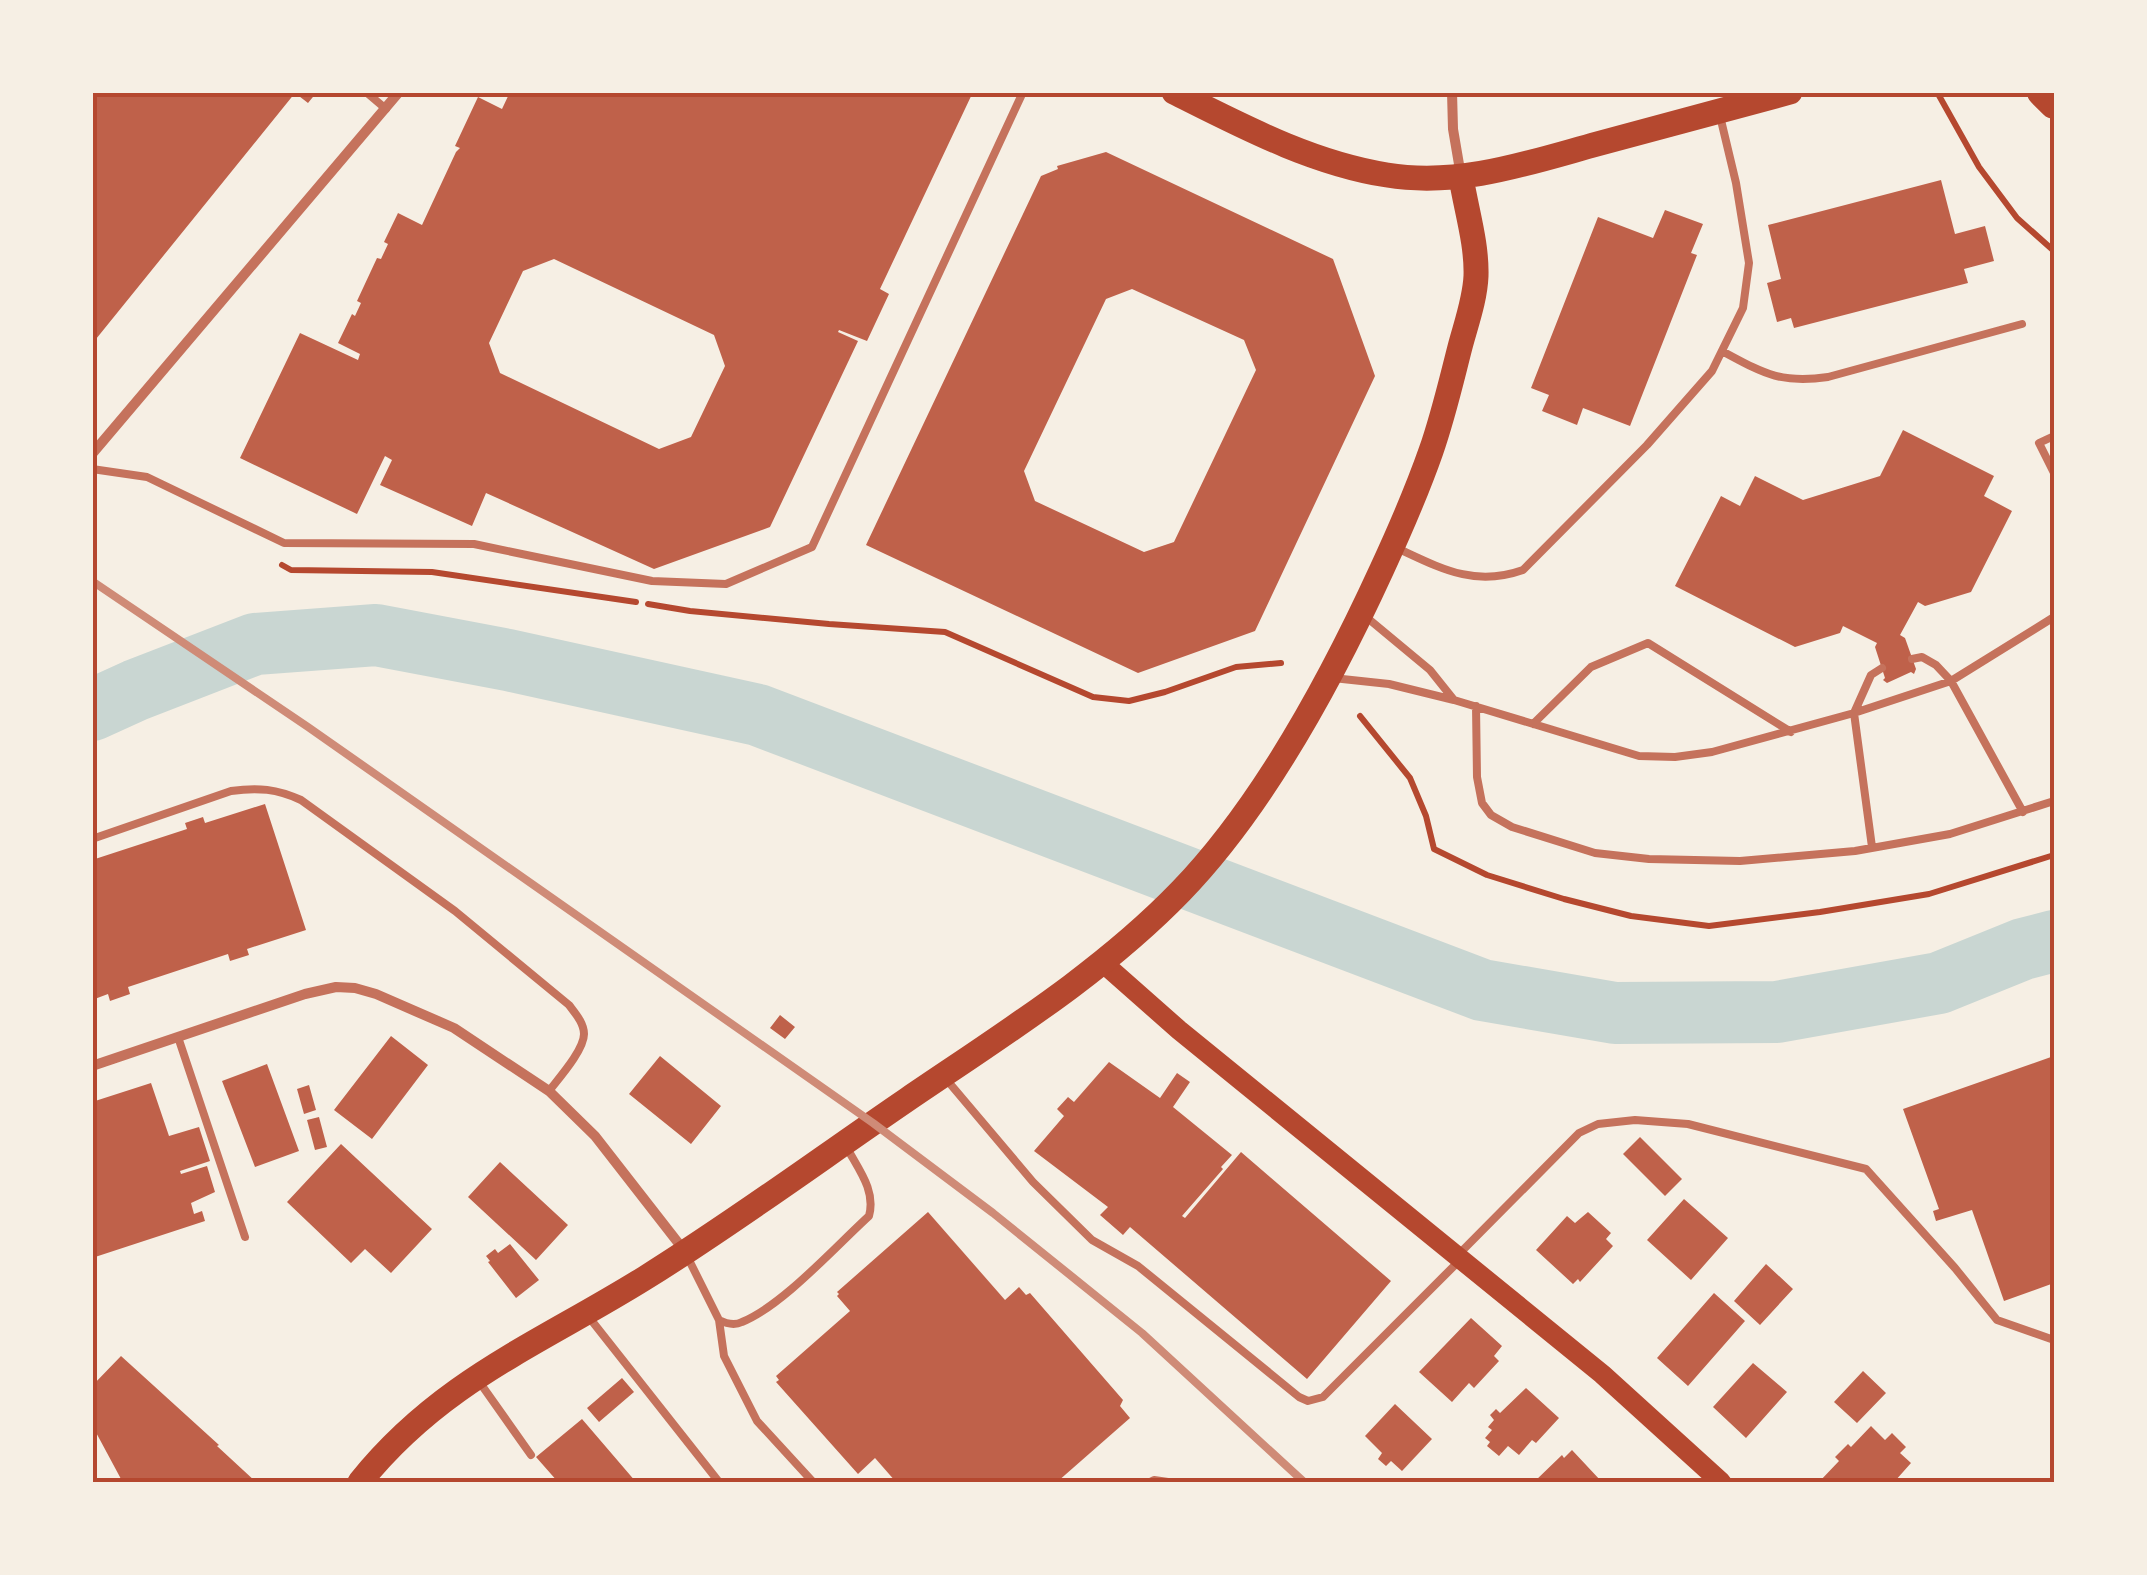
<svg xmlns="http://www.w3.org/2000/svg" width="2147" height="1575" font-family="'Golos Text',sans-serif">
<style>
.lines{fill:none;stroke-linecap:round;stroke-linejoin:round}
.river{stroke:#c9d6d2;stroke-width:62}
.building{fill:#bf614a;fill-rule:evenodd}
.path{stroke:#b5482f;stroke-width:6}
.service{stroke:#c5725c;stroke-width:8}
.minor{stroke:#c5725c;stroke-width:10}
.secondary{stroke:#b5482f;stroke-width:20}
.primary{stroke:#b5482f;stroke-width:25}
.motorway{stroke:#b5482f;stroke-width:30}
.rail{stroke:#cf8b77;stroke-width:8}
.neatline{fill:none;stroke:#b5482f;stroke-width:4}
</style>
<rect width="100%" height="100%" fill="#f6efe4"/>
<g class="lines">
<path class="river" d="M92,710L136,690L255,644L376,635L508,660L758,715L1482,990L1615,1013L1777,1012L1939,983L2023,949L2054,941"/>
</g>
<path class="building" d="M92,92H317L308,103L295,93L92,344Z
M510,92H973L880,289L889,294L867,341L839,330L838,332L858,341L770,527L654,569L486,493L472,526L380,485L392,460L385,456L357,514L240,458L300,333L358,360L360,354L338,343L352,314L355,316L361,303L357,301L377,258L381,259L388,244L384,242L398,213L422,225L456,152L460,148L455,146L478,97L502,109ZM554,259L714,335L725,366L691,437L659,449L500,373L489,343L523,271Z
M1106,152L1333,259L1375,376L1255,631L1138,673L866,545L1041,176L1058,169L1057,166ZM1132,289L1244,340L1256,370L1174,542L1144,552L1035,501L1024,471L1106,299Z
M1941,180L1955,234L1985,226L1994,261L1964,269L1968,283L1794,328L1791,318L1777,322L1767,283L1781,279L1768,225Z
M1665,210L1703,224L1691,253L1697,255L1630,426L1583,408L1577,425L1542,411L1549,395L1531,388L1598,217L1653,238Z
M1903,430L1994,476L1984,496L2012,511L1971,592L1925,606L1918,602L1900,635L1905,638L1916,669L1914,674L1911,672L1887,683L1883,680L1885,678L1875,647L1877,643L1843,626L1840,633L1795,647L1675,586L1721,496L1740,506L1755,476L1803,500L1880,476Z
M265,804L306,930L247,949L249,955L230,961L228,954L128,987L130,994L110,1001L108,994L92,1000V860L187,829L185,823L203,817L205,823Z
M780,1015L795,1027L785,1039L770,1028Z
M391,1036L428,1065L372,1139L334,1110Z
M660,1056L721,1106L691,1144L629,1094Z
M2051,1057L2054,1067V1283L2004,1301L1972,1210L1936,1221L1933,1211L1939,1209L1903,1109Z
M1109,1062L1160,1098L1177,1073L1190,1082L1173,1107L1232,1155L1221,1167L1223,1169L1182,1216L1185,1218L1241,1152L1391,1281L1307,1379L1130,1227L1123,1235L1100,1215L1108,1207L1034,1151L1064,1116L1057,1109L1068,1097L1074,1102Z
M267,1064L299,1151L255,1167L222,1081Z
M151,1083L169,1136L199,1127L210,1161L180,1171L181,1174L207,1166L215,1192L191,1203L194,1214L202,1211L205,1221L92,1258V1102Z
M309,1085L316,1110L304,1114L297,1089Z
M319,1117L327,1147L315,1150L307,1120Z
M1640,1137L1682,1179L1665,1196L1623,1154Z
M341,1144L432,1229L391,1273L365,1249L351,1263L287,1202Z
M500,1162L568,1225L536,1260L468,1197Z
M1684,1199L1728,1238L1691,1280L1647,1240Z
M928,1212L1005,1300L1019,1287L1026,1295L1030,1293L1123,1400L1120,1406L1130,1418L1057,1482H896L875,1458L858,1474L776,1382L779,1380L776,1376L850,1311L837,1296L839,1294L837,1292Z
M1588,1212L1611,1233L1606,1239L1613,1246L1580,1282L1578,1279L1573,1284L1536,1250L1567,1216L1575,1223Z
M510,1244L539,1280L516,1298L488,1262L490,1261L486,1256L495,1249L498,1253Z
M1766,1264L1793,1289L1760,1325L1734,1301Z
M1714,1293L1745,1321L1688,1386L1657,1358Z
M1471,1318L1502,1346L1494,1356L1499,1361L1474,1388L1469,1383L1452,1402L1419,1372Z
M121,1356L219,1445L217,1446L256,1482H115L121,1479L92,1425V1386Z
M1753,1363L1787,1392L1746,1438L1713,1407Z
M1863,1371L1886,1393L1857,1423L1834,1402Z
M622,1378L634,1392L599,1422L587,1408Z
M1526,1388L1559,1418L1536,1443L1532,1440L1519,1455L1508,1446L1499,1456L1487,1446L1490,1442L1485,1438L1492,1430L1488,1427L1494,1420L1490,1415L1496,1409L1500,1413Z
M1395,1404L1432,1439L1402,1471L1391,1461L1386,1466L1378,1459L1382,1453L1365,1436Z
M582,1419L636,1482H558L536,1457Z
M1871,1426L1885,1440L1892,1433L1906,1447L1900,1453L1911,1463L1895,1481L1819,1482L1839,1461L1835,1457L1848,1444L1851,1447Z
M1572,1450L1601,1481L1599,1482H1534L1562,1455L1564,1458Z"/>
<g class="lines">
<path class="path" d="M1937,92L1979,167L2017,218L2054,251
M282,565L291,570L432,572L636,602
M648,604L690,611L829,624L945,632L1093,697L1129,701L1165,692L1236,667L1281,663
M1360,716L1410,778L1426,816L1434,849L1487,875L1564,899L1631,916L1709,926L1820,912L1929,894L2054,855"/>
<path class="service" d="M366,92L386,109
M1722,351C1763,373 1780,384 1828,377L2022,324
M2054,436L2039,443L2054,473
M92,469L147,477L284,543L474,544L652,581L726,584L812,547L1023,92
M1399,549C1442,569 1475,587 1523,570L1647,445L1712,371L1743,308L1749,263L1736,183L1720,116
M1912,659L1922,657L1936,665L1951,681L2023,812
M1333,678L1389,684L1454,700L1430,670L1365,616
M1454,700L1639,756L1675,757L1712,752L1854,713L1951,681L2054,617
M1476,706L1477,777L1482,803L1491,815L1512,827L1595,853L1649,859L1740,861L1855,851L1950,834L2054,801
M1533,724L1591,667L1648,643L1791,732
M92,839L231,791C258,787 277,789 301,800L455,911L569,1005C575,1013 584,1023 584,1034C584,1050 559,1078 549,1091
M1872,847L1854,713L1871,675L1882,668
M178,1037L245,1237
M946,1079L1033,1182L1092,1240L1138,1266L1299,1397L1308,1401L1323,1397L1459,1261
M687,1256L719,1320C727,1324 734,1326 742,1322C782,1306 835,1247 869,1216C876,1191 859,1170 847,1148
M1457,1256L1579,1133L1598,1124L1635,1120L1688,1124L1866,1169L1955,1268L1997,1320L2054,1340
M588,1316L719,1482
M719,1320L724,1356L757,1421L813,1482
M478,1380L531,1455
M1150,1482L1154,1480L1168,1482"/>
<path class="minor" d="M1452,92L1453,129L1461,176
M92,454L399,92
M92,1066L305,994L336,987L355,988L376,994L454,1028L549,1091L595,1136L683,1249"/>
<path class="secondary" d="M1102,962L1179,1030L1602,1374L1721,1482"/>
<path class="primary" d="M1174,92C1242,126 1311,163 1387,175C1459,187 1528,163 1597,144C1661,127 1725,110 1790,92
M360,1482C441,1381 539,1344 645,1278C735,1222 820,1159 908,1099C1002,1035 1102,973 1181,891C1264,805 1333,676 1382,569C1400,530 1417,491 1431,451C1443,417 1451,382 1460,347C1466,324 1475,300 1476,276C1477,243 1466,209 1461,177"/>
<path class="motorway" d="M2042,92L2054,104"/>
<path class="rail" d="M92,581L308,727L873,1123L993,1213L1142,1333L1304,1482"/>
</g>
<rect width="2147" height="1575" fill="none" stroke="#f6efe4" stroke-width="190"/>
<rect x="95" y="95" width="1957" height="1385" class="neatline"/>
</svg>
